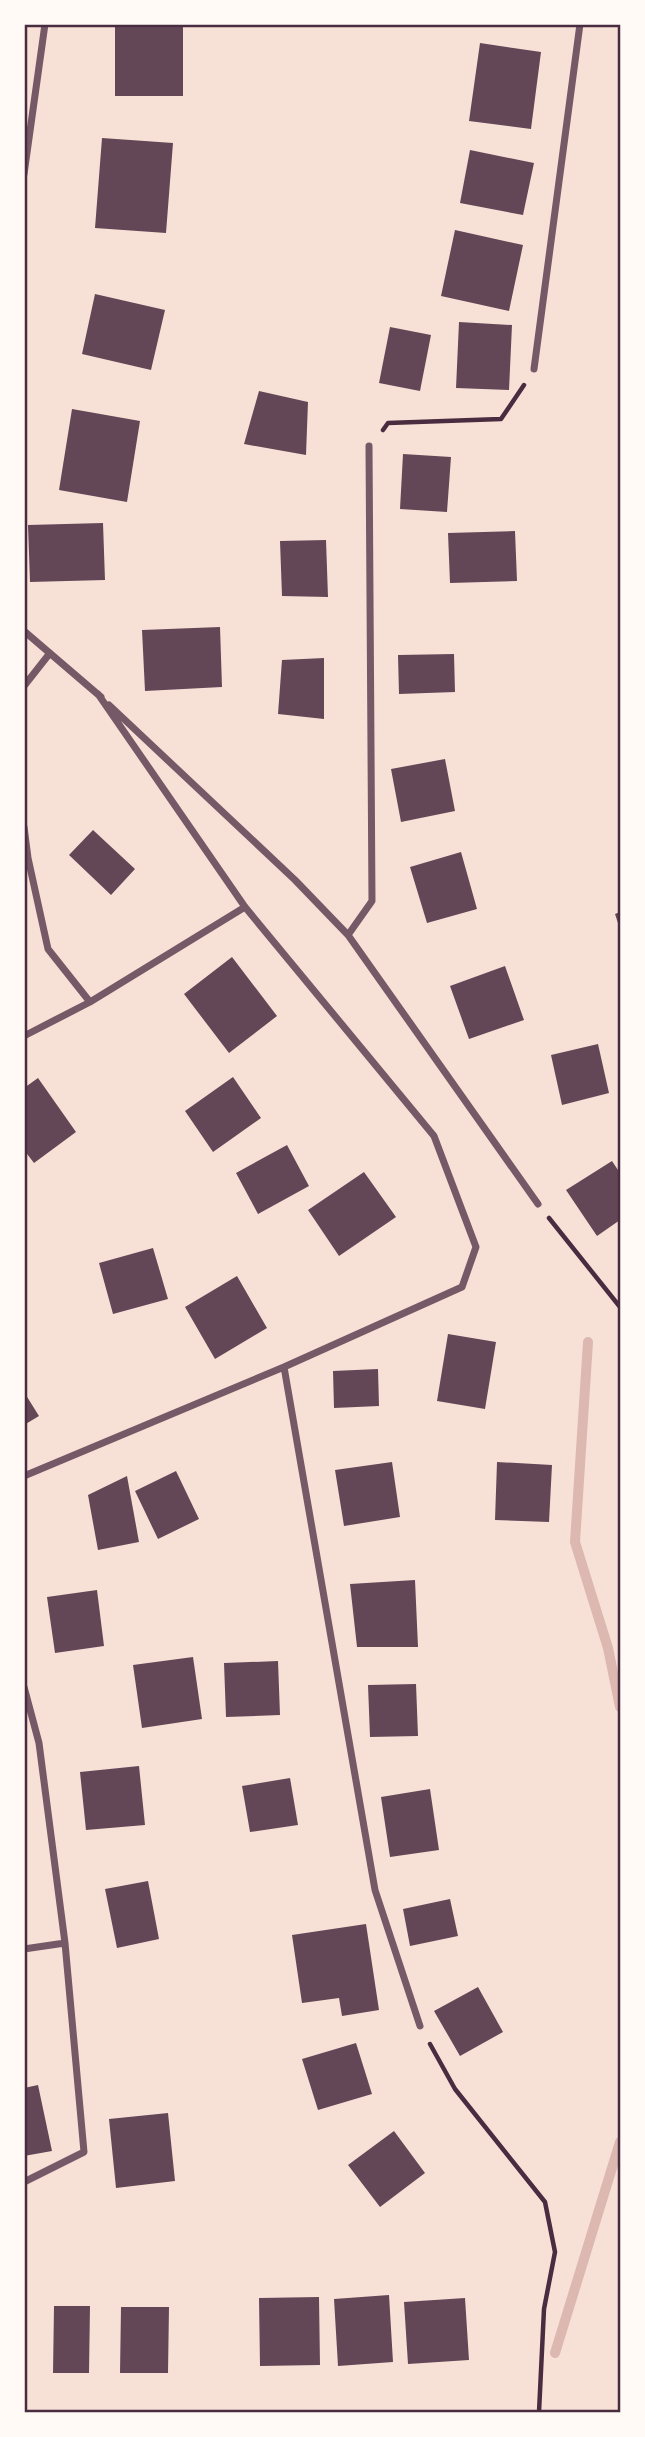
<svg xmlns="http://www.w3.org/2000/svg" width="645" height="2437" font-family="'Golos Text',sans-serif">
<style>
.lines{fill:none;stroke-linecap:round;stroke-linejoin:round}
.stream{stroke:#dcb8b0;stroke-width:10}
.building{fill:#644757}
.path{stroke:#4a2c40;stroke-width:4.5}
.minor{stroke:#755966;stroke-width:7}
.neatline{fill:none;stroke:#4a2c40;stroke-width:2.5}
</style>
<rect width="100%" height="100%" fill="#f7e1d7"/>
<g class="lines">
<path class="stream" d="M588,1342L575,1542L608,1648L620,1707
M555,2353L620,2142"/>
</g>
<path class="building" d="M115,26H183V96H115Z
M480,43L541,52L531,129L469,121Z
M102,138L173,143L166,233L95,228Z
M470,150L534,163L523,215L460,203Z
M455,230L523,245L509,311L441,296Z
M95,294L165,310L151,370L82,354Z
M459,322L512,325L509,390L456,388Z
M390,327L431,335L420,391L379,383Z
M259,391L308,402L306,455L244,444Z
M72,409L140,421L127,502L59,490Z
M403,454L451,457L447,512L400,509Z
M103,523L105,580L30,582L28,525Z
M515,531L517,581L450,583L448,533Z
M326,540L328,597L282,596L280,541Z
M220,627L222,687L145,691L142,630Z
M454,654L455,692L399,694L398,655Z
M324,658V719L278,714L282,660Z
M445,759L455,811L401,822L391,769Z
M93,830L135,869L111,895L69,855Z
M461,852L477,909L427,923L410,867Z
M620,912V929L615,914Z
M232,957L277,1016L229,1053L184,994Z
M505,966L524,1020L469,1039L450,986Z
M598,1044L609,1093L562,1105L551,1055Z
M233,1077L261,1118L213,1152L185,1111Z
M38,1078L76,1132L34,1163L24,1150V1088Z
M287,1145L309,1186L258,1214L236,1173Z
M612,1161L620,1173V1220L597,1236L566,1190Z
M364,1172L396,1217L339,1256L308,1210Z
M153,1248L168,1299L113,1314L99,1263Z
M237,1276L267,1328L215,1359L185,1307Z
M448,1334L496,1342L485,1409L437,1401Z
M378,1369L379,1406L334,1408L333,1371Z
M24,1392L39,1416L24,1425Z
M392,1462L400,1517L344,1526L335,1470Z
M497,1462L552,1465L549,1522L495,1520Z
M176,1471L199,1519L158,1539L135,1491Z
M127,1476L139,1542L98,1550L88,1495Z
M415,1580L418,1647H357L350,1584Z
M97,1590L104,1646L55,1653L47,1597Z
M193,1657L202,1719L142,1728L133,1665Z
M278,1661L280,1715L226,1717L224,1663Z
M416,1684L418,1736L370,1737L368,1685Z
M139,1766L145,1825L86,1830L80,1772Z
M290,1778L298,1825L250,1832L242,1786Z
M430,1789L439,1850L390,1857L381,1797Z
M148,1881L159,1939L117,1948L105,1889Z
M450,1899L458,1936L410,1946L403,1909Z
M366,1924L379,2010L342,2016L339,1998L302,2003L292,1935Z
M478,1987L503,2032L460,2056L434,2011Z
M356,2043L372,2094L318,2110L302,2059Z
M38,2085L52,2151L24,2156V2088Z
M168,2113L175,2181L116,2188L109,2119Z
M394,2131L425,2173L380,2207L348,2165Z
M389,2295L393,2362L338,2366L334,2299Z
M319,2297L320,2365L260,2366L259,2298Z
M465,2298L469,2360L408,2364L404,2302Z
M54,2306H90L89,2373H53Z
M121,2307H169L168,2373H120Z"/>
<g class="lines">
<path class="path" d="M383,430L388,423L501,419L524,385
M549,1218L620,1307
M430,2044L455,2089L545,2202L555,2252L544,2309L539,2412"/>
<path class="minor" d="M24,174L45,24
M534,369L580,24
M24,631L101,697
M24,686L50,653
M109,705L295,880L348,935L538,1204
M24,827L28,858L48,949L90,1002
M348,935L372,901L369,446
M24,1036L90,1002L245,907
M284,1367L375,1890L420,2026
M24,1476L284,1367L462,1287L476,1247L434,1136L245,907L98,694
M24,1687L39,1743L65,1943L84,2152L24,2182
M24,1949L65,1943"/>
</g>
<rect width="645" height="2437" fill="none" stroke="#fffaf5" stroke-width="52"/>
<rect x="26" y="26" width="593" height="2385" class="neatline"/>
</svg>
